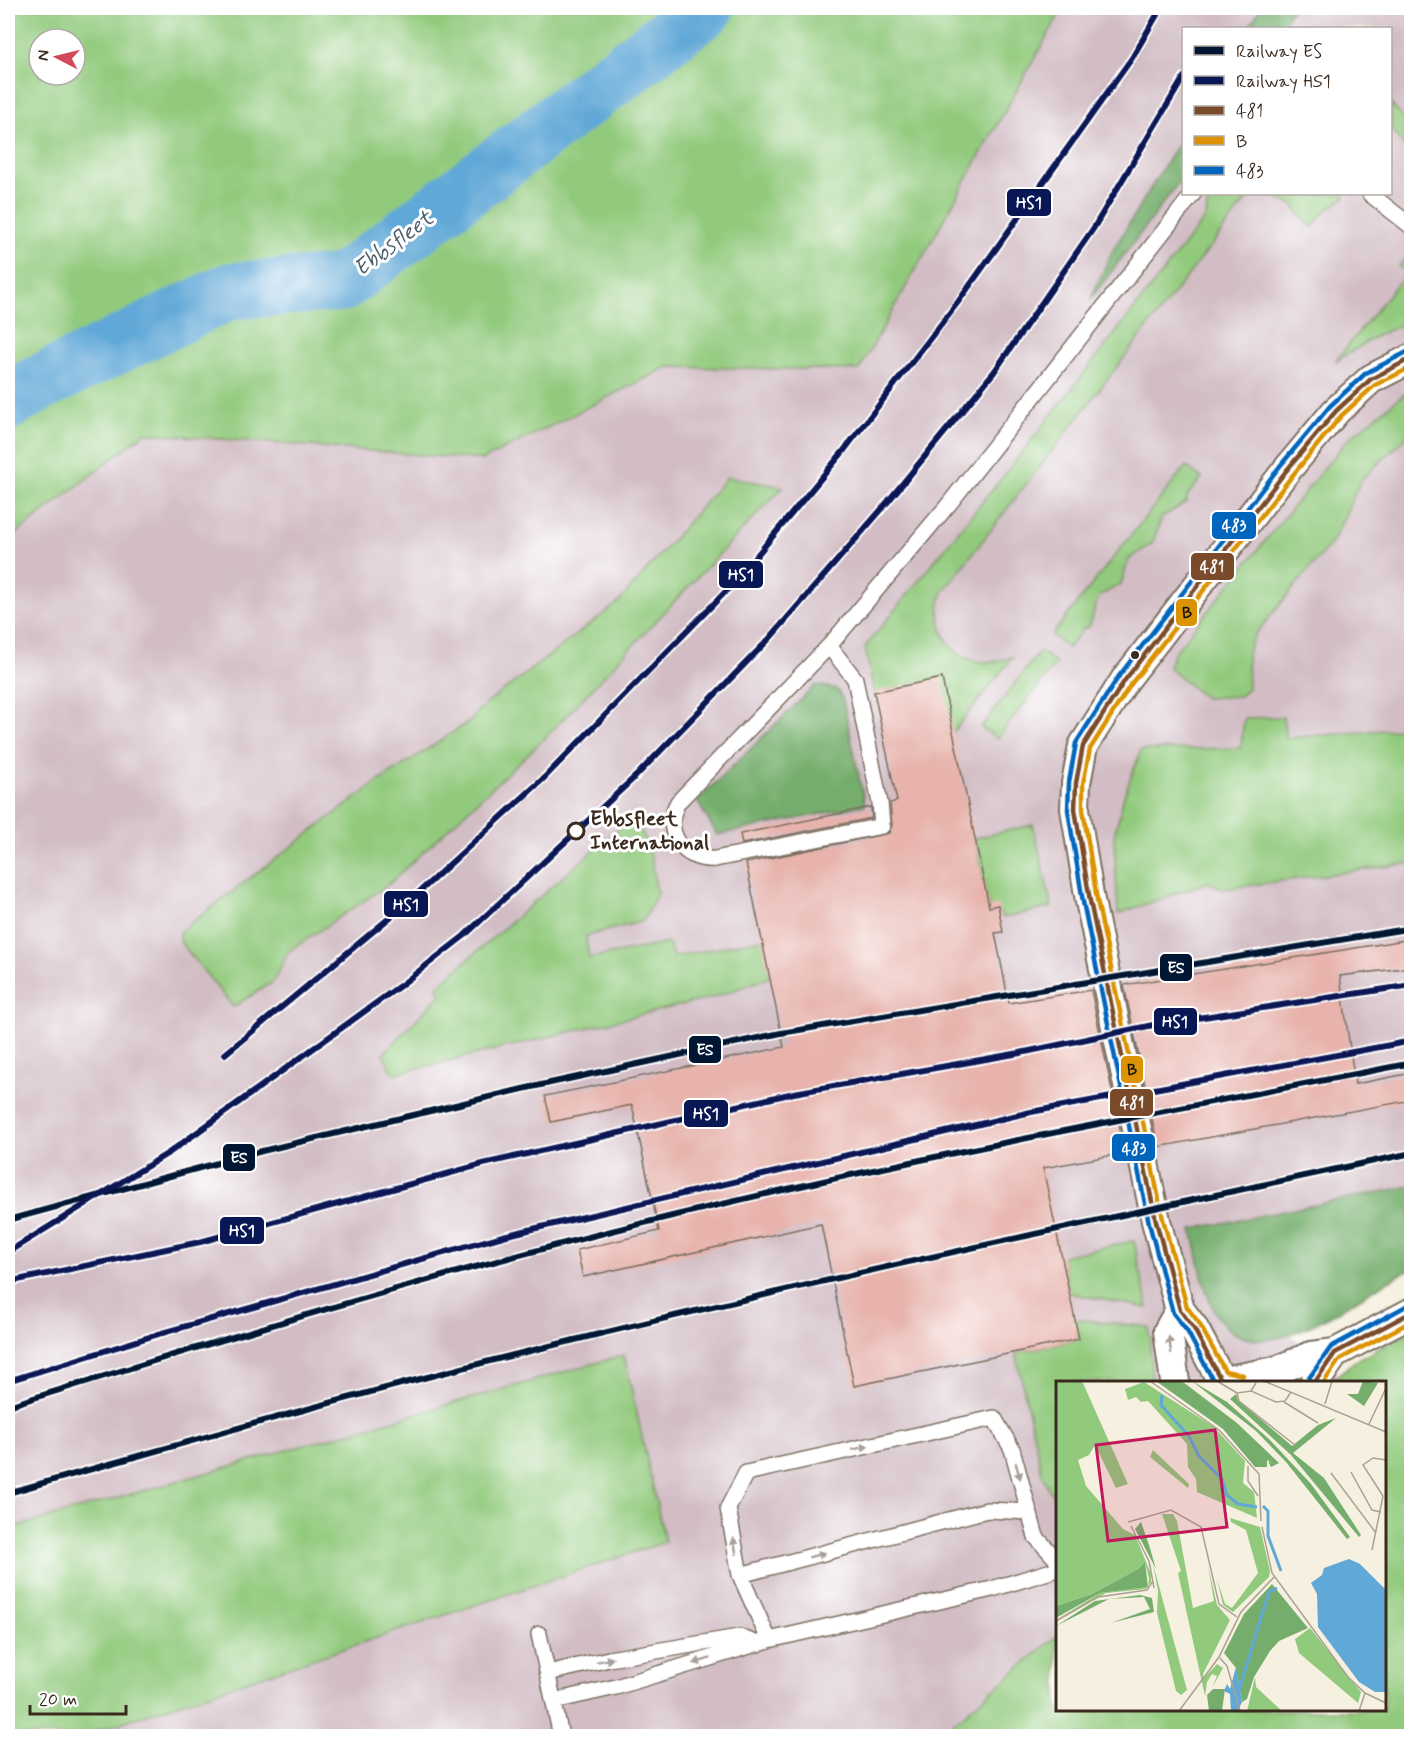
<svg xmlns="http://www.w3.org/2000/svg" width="1419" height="1744" font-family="Mynerve,sans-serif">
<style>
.industrial{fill:#d2bdc5;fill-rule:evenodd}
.green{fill:#92ca7d;stroke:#667a4e;stroke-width:1.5;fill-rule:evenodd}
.forest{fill:#75ae6c;stroke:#586c45;stroke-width:1.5}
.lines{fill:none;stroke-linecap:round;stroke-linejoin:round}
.river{stroke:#60a8d7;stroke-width:57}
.building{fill:#e7b3ac}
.service-casing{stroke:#7c6f62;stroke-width:18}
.minor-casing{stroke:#7c6f62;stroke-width:32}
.service{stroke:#fff;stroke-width:15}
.minor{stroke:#fff;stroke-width:28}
.bus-1-casing{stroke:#fff;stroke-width:9}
.bus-2-casing{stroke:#fff;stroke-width:9}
.bus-3-casing{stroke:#fff;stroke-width:9}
.bus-1{stroke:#7a4b2a;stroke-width:4.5}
.bus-2{stroke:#db9304;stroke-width:4.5}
.bus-3{stroke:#0065bd;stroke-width:4.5}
.rail-1-casing{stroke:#fff;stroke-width:10}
.rail-2-casing{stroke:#fff;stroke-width:10}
.rail-1{stroke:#011633;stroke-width:6}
.rail-2{stroke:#091855;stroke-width:6}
.oneway{fill:#a79f9a}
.bus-dot{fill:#3b2a1e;stroke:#fff;stroke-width:2}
.stop-dot{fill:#fff;stroke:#3b2a1e;stroke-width:3}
.labels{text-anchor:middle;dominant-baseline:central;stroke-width:6;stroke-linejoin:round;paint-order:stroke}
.stop-label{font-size:21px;font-weight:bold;fill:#3b2a1e;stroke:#fff;text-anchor:start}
.water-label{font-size:22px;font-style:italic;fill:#4a5c68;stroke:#fff}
.inset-river{fill:none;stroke:#60a8d7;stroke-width:3}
.inset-road{fill:none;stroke:#aba192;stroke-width:1.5}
.view{fill:#c2185b;fill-opacity:0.15;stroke:#c2185b;stroke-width:3}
.inset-edge{fill:none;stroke:#3b2a1e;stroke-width:3}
.line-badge{stroke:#fff;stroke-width:2}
.badge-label{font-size:16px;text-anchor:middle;font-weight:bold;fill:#fff}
.pale-badge-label{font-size:16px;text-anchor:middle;font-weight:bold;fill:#111}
</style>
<rect width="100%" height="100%" fill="#fff"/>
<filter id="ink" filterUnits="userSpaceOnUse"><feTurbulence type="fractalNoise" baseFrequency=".0167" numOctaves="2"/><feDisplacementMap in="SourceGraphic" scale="12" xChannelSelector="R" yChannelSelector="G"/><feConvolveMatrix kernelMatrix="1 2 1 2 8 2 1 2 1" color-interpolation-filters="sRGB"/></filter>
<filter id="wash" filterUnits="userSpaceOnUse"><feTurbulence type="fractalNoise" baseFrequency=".008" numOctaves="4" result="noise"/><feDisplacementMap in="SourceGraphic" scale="24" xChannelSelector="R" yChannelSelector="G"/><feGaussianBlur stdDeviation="1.35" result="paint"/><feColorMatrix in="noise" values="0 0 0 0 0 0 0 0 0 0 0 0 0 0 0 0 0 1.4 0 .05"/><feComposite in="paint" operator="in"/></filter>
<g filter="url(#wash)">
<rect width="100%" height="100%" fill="#f5f0df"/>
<path class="industrial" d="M1063,8H1411V1186L1192,1230L1216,1313L1266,1339L1291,1335L1346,1382H1058L1057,1637L938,1736H8V540L145,433L483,460L668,367L859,370ZM1184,28H1390V194H1184Z"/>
<path class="green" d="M8,8H1063L859,370L668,367L483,460L145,433L8,540ZM39,39H75V75H39Z
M1391,104L1411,127V156L1391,128Z
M1212,194H1251L942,593C929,643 967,676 1014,656L953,732L874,692L865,647L1009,469L1206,217L1208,199Z
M1277,194H1344L1345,197L1322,214L1313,227L1308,225L1293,205L1278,199Z
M1411,253V321L1378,335L1335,362L1397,284L1409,274L1399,266Z
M1411,393V433L1361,480L1334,539L1254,636L1247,654L1248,688L1240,696L1205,698L1169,668L1173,654L1348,439L1403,395Z
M1186,466L1202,478L1187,496V502L1162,517L1152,544L1129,559L1121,584L1099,596L1089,627L1084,628L1068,648L1052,635Z
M727,477L783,487L546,737L389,884L289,951L273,982L233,1007L181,943L179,932L373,785L472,720L477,711L619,602Z
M1040,651L1056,663L997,739L981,727Z
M1283,717L1286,738L1411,728V863L1224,889L1208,882L1118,914L1114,836L1124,796L1141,750L1241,748L1244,718Z
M636,814L651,858L657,894L643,921L586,936L589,958L669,943L673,957L762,939L770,977L715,997L394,1074L383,1054L441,994L437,986Z
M1033,825L1052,907L1003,918L1002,914L989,907L975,838Z
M1134,1241L1148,1308L1069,1293L1062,1256Z
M1074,1319L1149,1327L1152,1382H1058L1057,1498L1049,1490L1042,1474L1016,1353L1079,1339Z
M1411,1331V1736H938L1057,1636L1058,1710H1384V1382H1329L1354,1362Z
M624,1355L665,1542L81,1736H8V1529Z"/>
<path class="forest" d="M1261,8H1292L1282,28H1248Z
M1183,135V177L1090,300L1113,250Z
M816,685L837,689L843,700L865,805L717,835L697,801Z
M1411,1186V1270C1363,1287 1259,1386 1216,1314C1203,1292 1198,1254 1192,1229Z"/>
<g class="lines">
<path class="river" d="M8,402L34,386L230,291L342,283L706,8"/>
</g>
<g id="blocks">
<path class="building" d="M942,678L989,907L998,905L1003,932L995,933L1009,1003L1091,990L1125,1153L1043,1168L1079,1339L854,1386L821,1224L583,1277L577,1250L659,1231L632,1105L551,1122L545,1096L784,1047L746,863L889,833L892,825L890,803L897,801L874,692Z
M871,807L872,818L742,844L740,834Z
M1412,939V967L1340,976L1355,1084L1412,1073V1100L1158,1147L1124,985Z"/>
</g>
</g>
<g filter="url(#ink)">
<use href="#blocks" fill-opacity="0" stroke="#7c6f62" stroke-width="1.5"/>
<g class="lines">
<g class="service-casing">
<path id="service" d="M1370,194L1412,227
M829,646L855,679L880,803L882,826L715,859C682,862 662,830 678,802L829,646L949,504L1193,194
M740,1575L987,1510L1029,1512
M539,1634L561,1736
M769,1640L740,1575L728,1508L746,1473L994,1418L1012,1449L1036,1537L1058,1561
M548,1673L609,1659L739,1637L758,1644
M554,1701L616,1687L769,1640L992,1589L1058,1569"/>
</g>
<g class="minor-casing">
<path id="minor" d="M1220,1378L1193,1327L1180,1310L1156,1221L1090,901L1075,809L1076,783L1083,746L1125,680L1286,471L1336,411L1371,379L1412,358
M1234,1379L1276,1371L1311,1356L1335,1353L1412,1312
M1175,1382L1168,1331L1180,1310
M1315,1382L1335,1353"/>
</g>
<use href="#service" class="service"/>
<use href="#minor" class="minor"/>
<g class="bus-1-casing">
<path id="bus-1" d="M1220,1378L1193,1327L1180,1310L1156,1221L1090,901L1075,809L1076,783L1083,746L1125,680L1286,471L1336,411L1371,379L1412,358
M1315,1382L1335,1353L1412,1312"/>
</g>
<g class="bus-2-casing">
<path id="bus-2" d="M1243,1375L1225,1371L1199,1323L1187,1307L1163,1219L1097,900L1083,809V784L1090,749L1131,684L1292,476L1341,416L1375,385L1412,367
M1324,1382L1340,1359L1412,1321"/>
</g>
<g class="bus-3-casing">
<path id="bus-3" d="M1309,1378L1331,1347L1408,1305
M1214,1382L1187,1331L1173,1313L1149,1223L1083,902L1068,810L1069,782L1076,743L1119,676L1280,466L1330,406L1366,373L1409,351"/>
</g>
<use href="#bus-1" class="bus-1"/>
<use href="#bus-2" class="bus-2"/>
<use href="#bus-3" class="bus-3"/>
<g class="rail-1-casing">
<path id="rail-1" d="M8,1220L262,1151L527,1088L781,1033L1412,928
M8,1406C241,1333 476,1262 714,1206C945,1151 1179,1109 1412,1063
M8,1493C190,1441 371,1390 554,1345C839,1275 1125,1214 1412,1153"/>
</g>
<g class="rail-2-casing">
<path id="rail-2" d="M225,1054L405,905L543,779L733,584L842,453L958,302L1132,58L1161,8
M8,1252L170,1152L401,985L464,936L636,776L770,638L881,510L994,372L1093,229L1184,77
M8,1282L200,1242L483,1164L794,1093L1020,1053L1158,1024L1412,985
M8,1381L162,1333L503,1236L1031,1112L1412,1041"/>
</g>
<use href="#rail-1" class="rail-1"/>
<use href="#rail-2" class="rail-2"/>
</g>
<defs><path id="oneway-solid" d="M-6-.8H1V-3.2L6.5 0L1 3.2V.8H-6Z" transform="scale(1.5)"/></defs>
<g class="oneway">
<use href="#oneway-solid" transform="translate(1170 1345) rotate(-98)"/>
<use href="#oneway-solid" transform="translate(860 1448) rotate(-12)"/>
<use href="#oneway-solid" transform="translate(1018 1471) rotate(74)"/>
<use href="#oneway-solid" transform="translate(735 1546) rotate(-100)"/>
<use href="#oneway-solid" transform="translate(817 1555) rotate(-15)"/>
<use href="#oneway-solid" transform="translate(605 1660) rotate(-12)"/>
<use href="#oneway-solid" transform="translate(702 1661) rotate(163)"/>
</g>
</g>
<circle class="bus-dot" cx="1135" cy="655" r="5"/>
<circle class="stop-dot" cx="576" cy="831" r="8"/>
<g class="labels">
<g class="stop-label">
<text x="590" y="819">Ebbsfleet<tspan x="590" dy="24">International</tspan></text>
</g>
<g class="water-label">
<text transform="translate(394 244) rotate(-37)">Ebbsfleet</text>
</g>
</g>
<g transform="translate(1056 1381)">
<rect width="330" height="330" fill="#f5f0df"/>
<path d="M0,0H26L72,103L60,107L39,64L33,74L22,79L30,105L67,148L79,154L95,193V201L90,208L50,212L0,239L44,212L92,206L93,198L89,181L82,188L36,213L0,225ZM88,1L158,46L189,80L187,102L198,111L201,137L141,111L140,98L132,86L131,63L92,20L85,21L80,16L72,19L69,8ZM97,69L133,103L132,107L94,76ZM106,133H117L121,140L137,227L158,220L152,184L161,224L174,239L147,293L148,297L161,283L167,287L156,307L161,295L156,293L151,301L149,315L122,192L125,190ZM174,137L204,146L214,190L213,196L177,231L167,224L161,198L169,223L176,227L202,192L190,149L175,141ZM97,183L131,309L125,314L120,310L101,232L102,210ZM254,247L305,311L302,322L243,272L239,258ZM199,296L200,306L226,330H191Z" fill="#92ca7d"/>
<path d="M100,0H125L131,4L181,42L223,82L215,86L212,80L219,83L211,79V86H199L167,48ZM136,0L171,21L213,58L255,103L294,156L291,158L230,81L200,50ZM307,0L322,2L308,25L291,13H302ZM180,13L182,19L236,65L262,44L280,37L237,72L268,97L305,154L303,156L235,74L174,18ZM85,141L93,164L100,188L79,148ZM89,181L92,206L44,212L0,237V225L36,213L82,188ZM216,203L252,247L223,260L214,270L198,296L191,318L186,321L180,287L168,272L188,233ZM84,214L96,217L98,231L55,242L94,228L88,216L53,218L0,245L39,220ZM157,308H169L166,330H153L151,314Z" fill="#75ae6c"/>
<path d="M293,178L304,183L330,209V311H319L303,301L262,246L261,213L255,202L266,194L268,187ZM180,286L186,321L182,330H175L174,313L168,310L171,303L174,308Z" fill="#60a8d7"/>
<path class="inset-river" d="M106,14L105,24L133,55L143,75L166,98L171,114L182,123L201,126M207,125L212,130V155L225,190M182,312L213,211L221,207"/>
<path class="inset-road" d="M94,0L163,49L203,93L205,140M161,0L181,12M208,0L330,51M200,2L195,10L220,21L229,20L235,11M195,10L181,12L183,20L239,64M228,21L262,42M269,23L276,0M313,43L330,7M192,85V100L202,115M295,91L316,129L325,131M275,92L320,152M327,115L307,84L317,77L330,79M72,141L115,129L145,146L163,223L181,236M75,145L93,180L98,207M206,146L216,192L292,296L309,312L330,322M316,169L327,115M0,240L42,216L91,209L97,200M164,277L171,285L184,330M123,330L163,276L185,231L219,195M303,330L309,312"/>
<path class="view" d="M159,49L171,146L52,160L40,64Z"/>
<rect width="330" height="330" class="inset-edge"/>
</g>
<g class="line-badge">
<rect x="1006" y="188" width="46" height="29" rx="6" fill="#091855"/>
<rect x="1211" y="511" width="46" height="29" rx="6" fill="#0065bd"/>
<rect x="1190" y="552" width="45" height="29" rx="6" fill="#7a4b2a"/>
<rect x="718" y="560" width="46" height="29" rx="6" fill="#091855"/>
<rect x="1175" y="598" width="23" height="29" rx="6" fill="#db9304"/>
<rect x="383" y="890" width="46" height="28" rx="6" fill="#091855"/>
<rect x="1159" y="953" width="34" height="29" rx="6" fill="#011633"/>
<rect x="1153" y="1007" width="45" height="29" rx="6" fill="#091855"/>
<rect x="688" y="1035" width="34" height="29" rx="6" fill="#011633"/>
<rect x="1120" y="1055" width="24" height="29" rx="6" fill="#db9304"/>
<rect x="1109" y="1088" width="45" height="29" rx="6" fill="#7a4b2a"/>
<rect x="683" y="1099" width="46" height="29" rx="6" fill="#091855"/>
<rect x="1111" y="1133" width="45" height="29" rx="6" fill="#0065bd"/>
<rect x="222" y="1143" width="34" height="29" rx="6" fill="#011633"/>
<rect x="219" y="1216" width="46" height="29" rx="6" fill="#091855"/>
</g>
<g class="badge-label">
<text x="1029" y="208">HS1</text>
<text x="1234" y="531">483</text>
<text x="1212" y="572">481</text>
<text x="741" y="580">HS1</text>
<text x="406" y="910">HS1</text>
<text x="1176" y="973">ES</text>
<text x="1175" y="1027">HS1</text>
<text x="705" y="1055">ES</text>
<text x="1132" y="1108">481</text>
<text x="706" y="1119">HS1</text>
<text x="1134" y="1154">483</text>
<text x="239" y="1163">ES</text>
<text x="242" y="1236">HS1</text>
</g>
<g class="pale-badge-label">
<text x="1187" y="618">B</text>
<text x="1132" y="1075">B</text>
</g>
<rect width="1419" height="1744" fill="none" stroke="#fff" stroke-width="30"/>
<rect x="1182" y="27" width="210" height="168" fill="#ffffff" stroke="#b1aaa5" stroke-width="1.5"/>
<rect x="1194" y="46" width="30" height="9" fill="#011633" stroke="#b1aaa5" stroke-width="1.5"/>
<text x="1236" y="57" font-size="18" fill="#3b2a1e">Railway ES</text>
<rect x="1194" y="76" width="30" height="9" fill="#091855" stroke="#b1aaa5" stroke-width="1.5"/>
<text x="1236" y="87" font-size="18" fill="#3b2a1e">Railway HS1</text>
<rect x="1194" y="106" width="30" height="9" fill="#7a4b2a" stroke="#b1aaa5" stroke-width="1.5"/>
<text x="1236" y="117" font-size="18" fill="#3b2a1e">481</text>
<rect x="1194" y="136" width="30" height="9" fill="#db9304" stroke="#b1aaa5" stroke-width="1.5"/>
<text x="1236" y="147" font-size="18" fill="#3b2a1e">B</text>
<rect x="1194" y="166" width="30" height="9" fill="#0065bd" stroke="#b1aaa5" stroke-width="1.5"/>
<text x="1236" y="177" font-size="18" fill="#3b2a1e">483</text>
<g transform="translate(57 57) rotate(277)"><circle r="28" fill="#ffffff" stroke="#b1aaa5" stroke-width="1.5"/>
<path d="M0-4.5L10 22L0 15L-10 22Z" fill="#d1495b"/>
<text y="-9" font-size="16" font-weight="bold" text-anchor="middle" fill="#3b2a1e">N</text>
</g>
<path d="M30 1705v9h96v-9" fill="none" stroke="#3b2a1e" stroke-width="3"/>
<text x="39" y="1705" font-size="18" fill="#3b2a1e" stroke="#ffffff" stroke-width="4.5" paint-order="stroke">20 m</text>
</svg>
